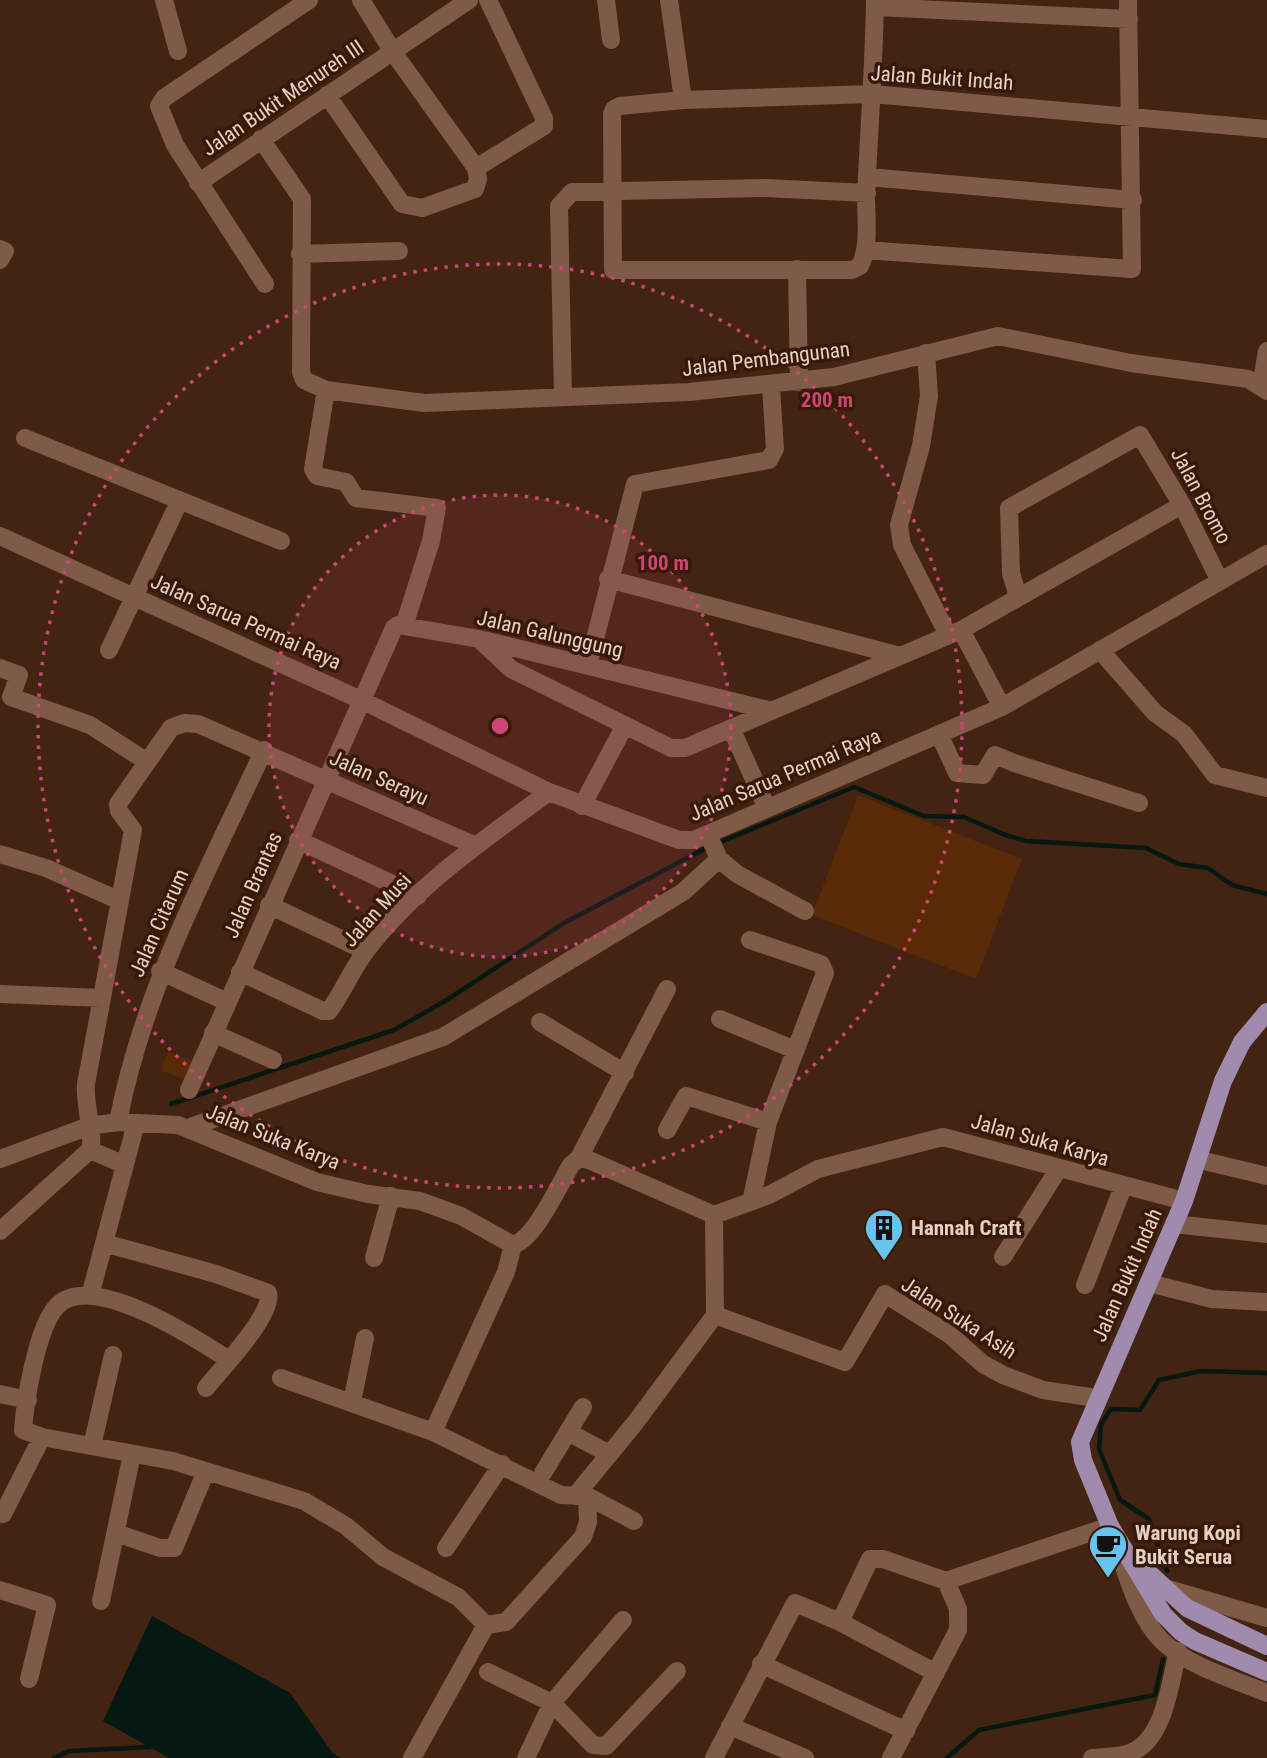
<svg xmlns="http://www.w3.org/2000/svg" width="1267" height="1758" font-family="'Roboto Condensed',sans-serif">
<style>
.green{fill:#5a2906}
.water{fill:#061812}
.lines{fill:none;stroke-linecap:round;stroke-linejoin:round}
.stream{stroke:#061812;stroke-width:4.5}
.minor{stroke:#7e5a47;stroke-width:18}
.major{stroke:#9f8bad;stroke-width:18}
.ring{fill:none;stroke:#cb4676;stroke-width:3.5;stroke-dasharray:3.5 7}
.labels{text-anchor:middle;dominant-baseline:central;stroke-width:7;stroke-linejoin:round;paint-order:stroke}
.street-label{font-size:21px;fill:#e5d0c5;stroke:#381907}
.poi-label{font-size:21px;font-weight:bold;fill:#e5d0c5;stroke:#381907;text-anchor:start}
.centre{fill:#cb4676;stroke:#381907;stroke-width:3.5}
.ring-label{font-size:21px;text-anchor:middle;font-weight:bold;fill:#cb4676;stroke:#381907;stroke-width:7;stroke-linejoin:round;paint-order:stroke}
</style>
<rect width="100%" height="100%" fill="#432311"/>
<path class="green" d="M858,795L1022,859L976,979L812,915Z
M167,1052L196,1062L189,1080L161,1071Z"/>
<path class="water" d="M152,1616L290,1693L332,1752L340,1758H169L103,1721Z"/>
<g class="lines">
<path class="stream" d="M718,843L854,787L924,816L964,817L1003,834L1026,841L1146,848L1179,864L1208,868L1232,885L1267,894
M171,1104L394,1030L445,1001L564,923L710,846
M1167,1571L1149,1519L1120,1500L1099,1449L1101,1424L1111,1409L1140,1410L1159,1380L1201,1371L1267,1373
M54,1758L69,1751L150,1747
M947,1758L979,1730L1155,1695L1163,1659"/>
<path class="minor" d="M164,0L178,51
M606,0L611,40
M669,0L683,100
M875,0C874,65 869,131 866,196C866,218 870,246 860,266L852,270H613L612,114L614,109L620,106L683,100L872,94L1267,129
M875,7L1129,19
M327,95L402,204L422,208L475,189L478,179L476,168L393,52L361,0
M261,139L302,199L301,372L304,380L326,390L424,403L689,392L834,377L998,336L1131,363L1248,379L1267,391
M476,168L544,126V118L488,0
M868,177L1133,200
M198,183L469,0
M0,249L5,251L0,260
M865,250L1132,269L1128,0
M300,254L399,251
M797,269L799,382
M265,284L175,145L159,106L164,98L309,0
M926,353L929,396L921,446L899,525L902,545L948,635
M1261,386L1267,351
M326,390L313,469L317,476L346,482L356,498L437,508L431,541L404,626
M563,397L559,206L572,192L765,188L867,193
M25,438L281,541
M0,536L361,700L549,792L679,840H694L1002,707L1267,554
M608,579L900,656
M1018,597L1011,573L1009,508L1140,435L1182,505L1220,581
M961,630L1002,707
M479,639L511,669L671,748H685L961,630L1182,505
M109,650L179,502
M1100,650L1155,713L1184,734L1215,775L1267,788
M588,666L635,484L769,460L775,449L771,386
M0,668L19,675L11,697L90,725L146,761
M731,728L767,808
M939,734L957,773L983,775L995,755L1014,763L1139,803
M582,806L625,725
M708,834L719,859L737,874L805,911
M298,840L418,896
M0,854L46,868L118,900
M269,905L366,951
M750,940L821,964L825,973L768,1122L751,1202
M160,971L227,1002
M240,972L323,1011H329C343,992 352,969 366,951C414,887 485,839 549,792
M0,994L102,998
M720,1019L795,1050
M540,1022L625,1073
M213,1033L273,1060
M189,1090L394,628L398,625L479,639L772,711
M118,1122C143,990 207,872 264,750
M188,1128L443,1037L683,892L719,859
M667,1130L686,1096L768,1122
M90,1150L125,1165
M579,1158L667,989
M0,1159L89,1126L118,1122L178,1125L317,1182L368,1194L420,1201L461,1216L513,1245C535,1239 559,1185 571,1165L579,1158L589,1160L714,1215L769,1195L818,1169L943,1137L1184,1201
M1200,1160L1267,1176
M714,1215L715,1315
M1174,1224L1267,1234
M0,1231L90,1150C95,1135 84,1105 86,1084L133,830L119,811L118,804L171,728L184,723L198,724L476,846
M104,1243L216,1274L268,1293C274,1315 220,1370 206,1388
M1003,1257L1059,1168
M374,1258L391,1196
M1149,1283L1212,1299L1267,1302
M1085,1285L1123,1187
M90,1296L136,1123
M715,1315L845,1362L885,1294L950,1335L983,1364L1003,1375L1043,1390L1096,1398
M229,1360C197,1339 91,1270 57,1306C37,1326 25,1402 23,1430L42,1437L173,1461L304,1501L346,1526L383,1557L458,1597L486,1625L506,1622L583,1537L588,1522L587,1496
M281,1378L433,1432L561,1495L587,1496L634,1521
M0,1394L28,1400
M352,1402L365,1338
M433,1432L506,1272L513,1245
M568,1432L609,1454
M92,1446L113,1355
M543,1473L583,1407
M575,1496L635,1423L715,1315
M3,1514L42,1437
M116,1533L160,1548H174L206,1471
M446,1548L502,1464
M1168,1589L1267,1618
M0,1590L47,1605L29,1679
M101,1601L132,1454
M840,1622L870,1559H883L946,1581L1110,1526C1123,1560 1135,1614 1161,1640C1187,1666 1233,1679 1267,1693
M761,1664L906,1731
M488,1672L552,1703L593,1745L606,1746L677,1671
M730,1726L805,1758
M412,1758L486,1625
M526,1758L552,1703L623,1620
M714,1758L795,1603L840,1622L936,1673
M891,1758L958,1630V1609L946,1581
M1092,1758C1104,1757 1118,1757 1130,1753C1165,1740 1170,1682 1178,1651"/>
<path class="major" d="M1267,1012L1242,1042L1223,1081L1184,1201L1080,1442L1083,1460L1110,1526L1163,1614L1181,1632L1195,1641L1267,1672
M1136,1561L1187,1608L1267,1646"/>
</g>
<circle cx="500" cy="726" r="231" fill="#cb4676" fill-opacity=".12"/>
<g class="ring">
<circle cx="500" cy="726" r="231"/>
<circle cx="500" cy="726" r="462"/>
</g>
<defs>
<g id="building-pin" transform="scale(2.0125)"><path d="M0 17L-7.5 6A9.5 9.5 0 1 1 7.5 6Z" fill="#66c4ef" stroke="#381907"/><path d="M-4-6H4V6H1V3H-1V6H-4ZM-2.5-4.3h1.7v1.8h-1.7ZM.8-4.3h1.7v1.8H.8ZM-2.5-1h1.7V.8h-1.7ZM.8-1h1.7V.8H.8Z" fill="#111"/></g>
<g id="cafe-pin" transform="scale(2.0125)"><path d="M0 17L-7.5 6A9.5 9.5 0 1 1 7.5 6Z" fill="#66c4ef" stroke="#381907"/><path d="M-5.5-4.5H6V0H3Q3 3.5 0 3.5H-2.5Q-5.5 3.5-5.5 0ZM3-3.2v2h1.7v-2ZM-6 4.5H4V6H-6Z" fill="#111"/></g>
</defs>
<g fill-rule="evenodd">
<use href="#building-pin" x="884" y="1228"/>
<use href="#cafe-pin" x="1108" y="1545"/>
</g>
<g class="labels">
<g class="street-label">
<text transform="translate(942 78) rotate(4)">Jalan Bukit Indah</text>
<text transform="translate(283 98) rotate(-34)">Jalan Bukit Menureh III</text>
<text transform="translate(766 359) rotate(-7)">Jalan Pembangunan</text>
<text transform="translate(1201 496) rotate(62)">Jalan Bromo</text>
<text transform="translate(246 622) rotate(24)">Jalan Sarua Permai Raya</text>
<text transform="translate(550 634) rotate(13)">Jalan Galunggung</text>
<text transform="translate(785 775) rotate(-23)">Jalan Sarua Permai Raya</text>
<text transform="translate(379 778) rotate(24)">Jalan Serayu</text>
<text transform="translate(253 885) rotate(-66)">Jalan Brantas</text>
<text transform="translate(377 910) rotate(-48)">Jalan Musi</text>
<text transform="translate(159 923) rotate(-66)">Jalan Citarum</text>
<text transform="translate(273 1137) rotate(22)">Jalan Suka Karya</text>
<text transform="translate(1040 1140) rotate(16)">Jalan Suka Karya</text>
<text transform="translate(1127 1275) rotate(-66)">Jalan Bukit Indah</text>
<text transform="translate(959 1318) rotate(33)">Jalan Suka Asih</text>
</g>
<g class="poi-label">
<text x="911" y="1228">Hannah Craft</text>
<text x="1135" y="1533">Warung Kopi<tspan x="1135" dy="24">Bukit Serua</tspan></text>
</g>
</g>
<circle cx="500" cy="726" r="10" class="centre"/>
<g class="ring-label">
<text x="827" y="407">200 m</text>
<text x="663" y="570">100 m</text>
</g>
</svg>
